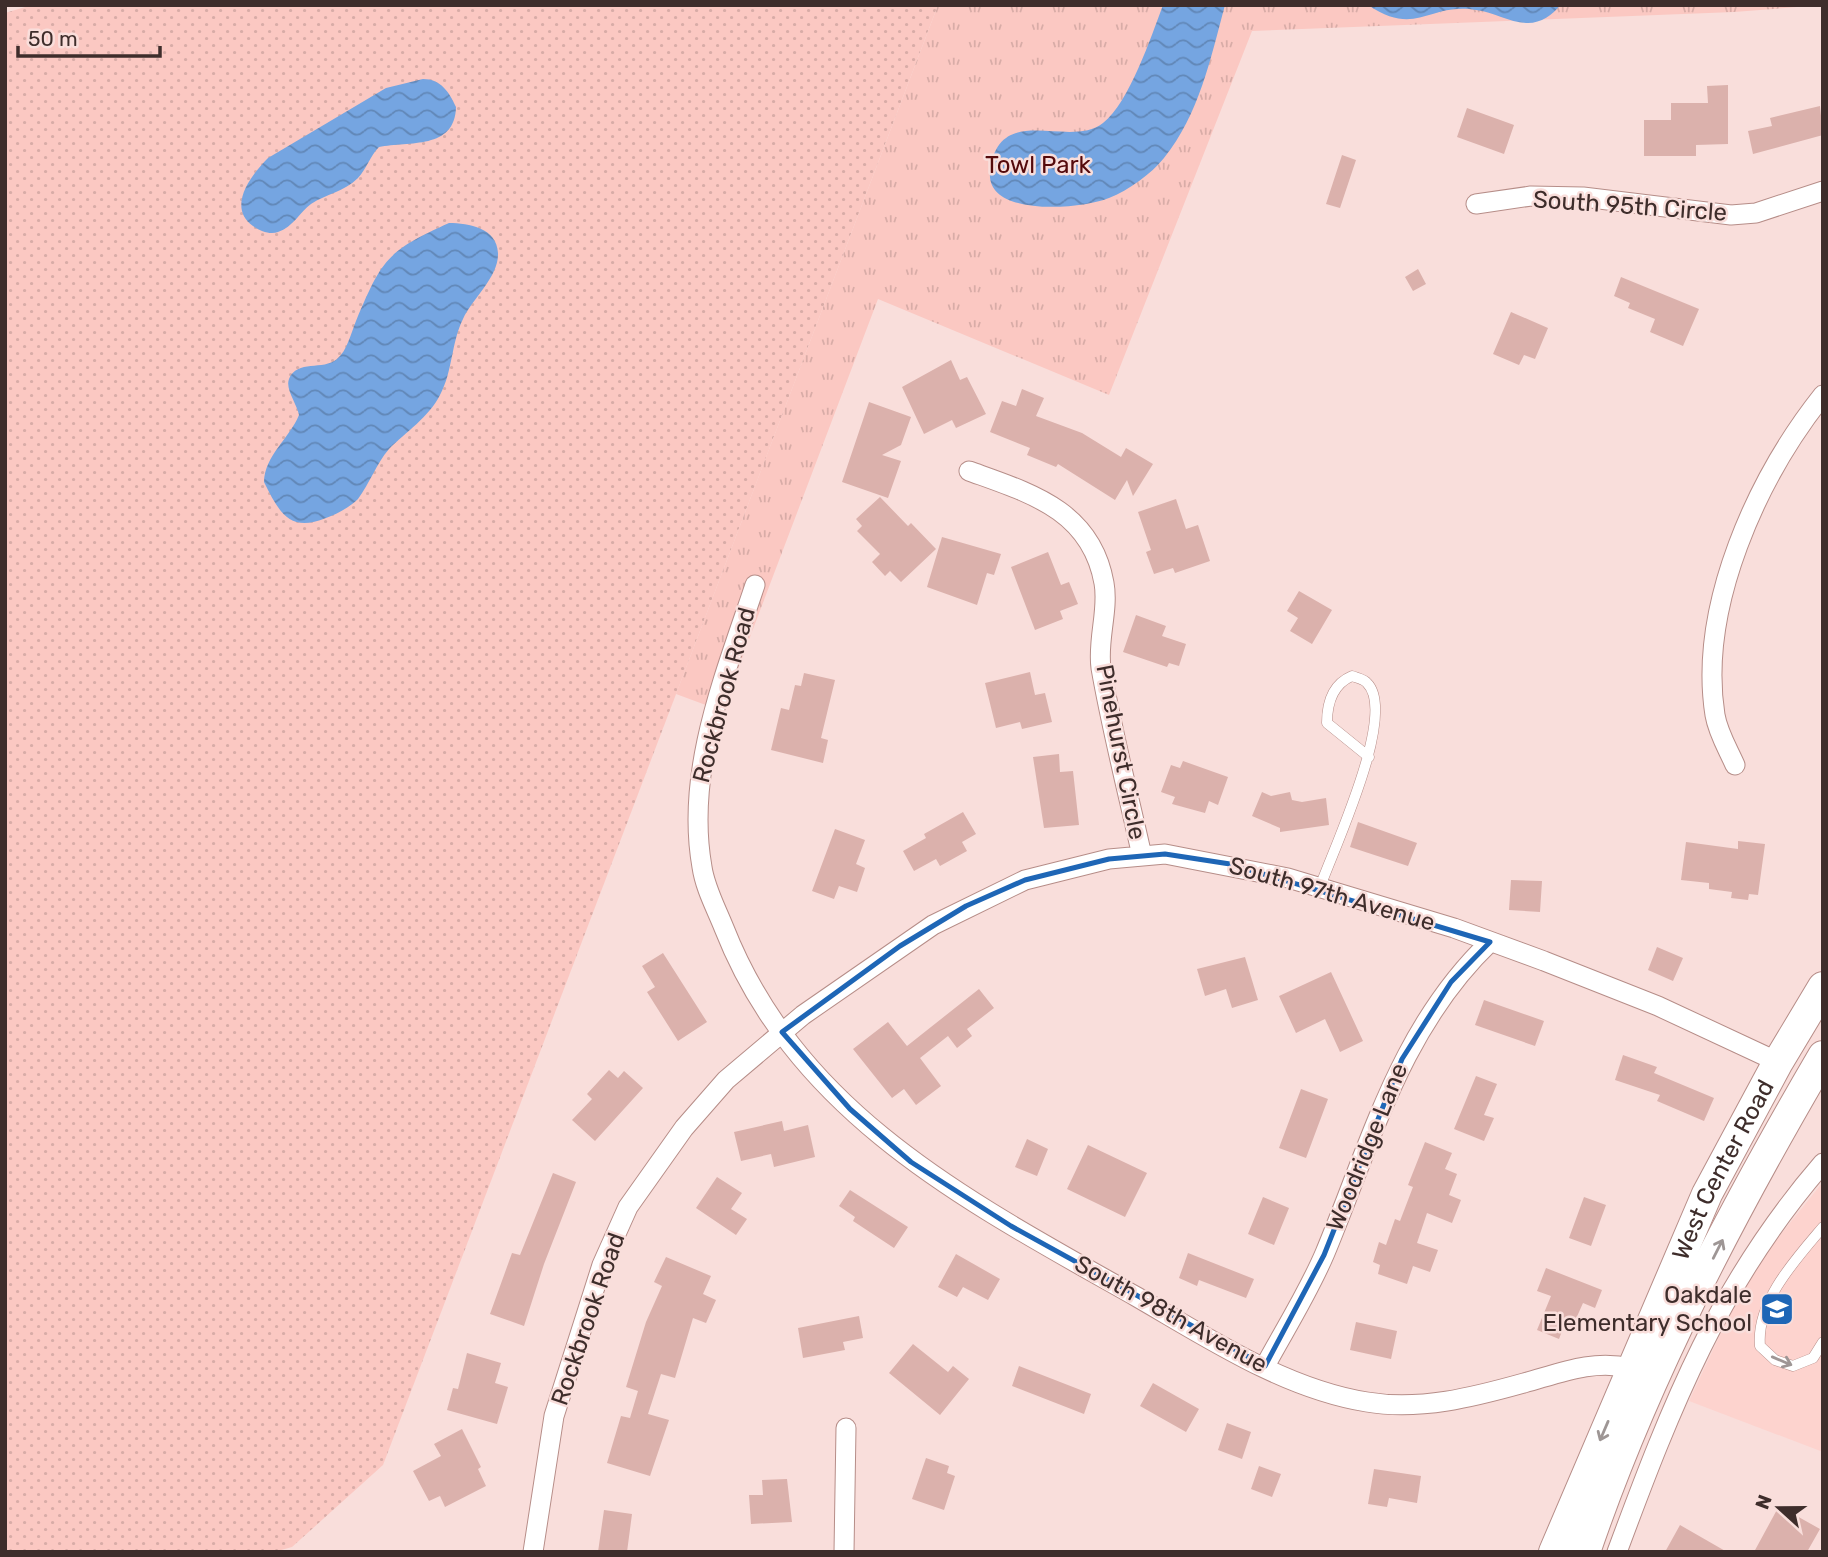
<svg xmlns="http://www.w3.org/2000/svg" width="1828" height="1557" font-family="Rubik,sans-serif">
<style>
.built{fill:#fdd3ce}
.grass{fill:url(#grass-dots)}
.park{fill:url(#park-tufts)}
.water{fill:url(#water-waves)}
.building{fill:#dbb1ac}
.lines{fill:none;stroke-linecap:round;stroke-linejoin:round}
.service-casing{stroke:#b68d88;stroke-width:11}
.minor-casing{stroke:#b68d88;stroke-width:21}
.primary-casing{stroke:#b68d88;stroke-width:32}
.service{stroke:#fff;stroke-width:10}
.minor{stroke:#fff;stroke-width:19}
.primary{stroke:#fff;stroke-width:30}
.oneway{stroke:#9e9695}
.marked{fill:none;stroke:#1e66b6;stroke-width:5;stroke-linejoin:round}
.labels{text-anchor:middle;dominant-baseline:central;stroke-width:5;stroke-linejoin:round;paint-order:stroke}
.park-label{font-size:24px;fill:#54090b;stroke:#f9dedb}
.street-label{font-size:24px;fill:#3e2d2b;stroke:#f9dedb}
.poi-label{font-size:24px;fill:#3e2d2b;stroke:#f9dedb;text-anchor:end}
</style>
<defs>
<pattern id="grass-dots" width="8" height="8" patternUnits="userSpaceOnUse" patternTransform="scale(1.75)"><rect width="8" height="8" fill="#fbc8c2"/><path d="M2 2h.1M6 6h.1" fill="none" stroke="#d8aca7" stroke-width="1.8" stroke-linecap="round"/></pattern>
<pattern id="park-tufts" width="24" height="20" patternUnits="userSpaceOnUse" patternTransform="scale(1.75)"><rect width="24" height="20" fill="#fbc8c2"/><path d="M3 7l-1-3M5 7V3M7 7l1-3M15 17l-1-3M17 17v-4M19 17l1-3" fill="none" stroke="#d8aca7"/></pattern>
<pattern id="water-waves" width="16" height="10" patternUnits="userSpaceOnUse" patternTransform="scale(1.75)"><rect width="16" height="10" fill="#75a5e1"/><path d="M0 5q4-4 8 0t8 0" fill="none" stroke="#6187b7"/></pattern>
</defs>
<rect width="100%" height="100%" fill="#f9dedb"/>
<path class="built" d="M1823,1182V1452L1689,1401L1742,1288L1765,1254Z"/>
<path class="grass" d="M32,5H938L383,1465L292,1547L274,1552H5V13Z"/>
<path class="park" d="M938,5H1823L1734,12L1252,31L1109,395L878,299L722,711L676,694Z"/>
<path class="water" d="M1163,5H1225C1211,57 1199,115 1164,158C1151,174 1129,190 1109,198C1083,209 986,218 990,172C998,100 1069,150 1103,123C1129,103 1151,37 1163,5Z
M1368,5H1560C1553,15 1541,23 1528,23C1510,23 1494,12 1476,10C1429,2 1417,38 1368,5Z
M423,79C441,79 449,92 456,107C455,150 409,141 379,147C370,156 367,168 358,178C344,192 326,194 311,204C300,212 293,227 278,232C270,235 260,231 253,226C226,207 252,174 268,158L386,88Z
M449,223C469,223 497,228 498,253C499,277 472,299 463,319C451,343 453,371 440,395C429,417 406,432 389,449C376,464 370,483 358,499C350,507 337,514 326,518C289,533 279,512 264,482C265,455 289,439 299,415C297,404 285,389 289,379C297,359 323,371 337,359C347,351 351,333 356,321C382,259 387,251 449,223Z"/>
<path class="building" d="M1728,85V144L1696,145V156H1644V120H1671V103H1708L1707,86Z
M1820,106L1823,135L1753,154L1748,131L1772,126L1770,118Z
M1467,108L1514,125L1504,154L1457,137Z
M1342,155L1356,160L1340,208L1326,204Z
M1418,269L1426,284L1413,291L1405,277Z
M1621,277L1699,309L1683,346L1650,332L1655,319L1628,308L1630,303L1614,296Z
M1511,312L1548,328L1535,359L1524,355L1519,365L1493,354Z
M951,360L960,380L967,377L986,414L956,428L952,420L924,434L902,387Z
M1022,389L1044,398L1036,416L1082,433L1121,457L1126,448L1153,464L1133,496L1127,480L1115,500L1058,464L1056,467L1027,455L1030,448L990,432L1002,401L1016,406Z
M869,402L911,417L901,445L882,455L901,461L888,498L842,482Z
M880,497L908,526L911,523L936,549L901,582L890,571L885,576L872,562L880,554L857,531L862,526L856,519Z
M1176,499L1186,529L1198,525L1210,561L1175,573L1173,568L1154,574L1146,552L1151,550L1138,512Z
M942,537L1001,554L994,575L987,573L977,605L927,587Z
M1048,552L1061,585L1069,582L1078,604L1060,611L1063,619L1035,630L1011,567Z
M1299,591L1332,610L1312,644L1290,631L1298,618L1287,611Z
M1136,615L1166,626L1162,636L1186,644L1179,666L1169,663L1167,667L1123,652Z
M1030,672L1035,695L1045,693L1052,722L1022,729L1020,722L996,728L985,683Z
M804,673L835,680L821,738L828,740L823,763L771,750L781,708L789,710L795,685L801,686Z
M1059,754L1060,772L1073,771L1079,825L1044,828L1033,757Z
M1183,761L1228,777L1218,805L1209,801L1205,813L1172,804L1175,797L1161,792L1171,765L1180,768Z
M1262,792L1271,796L1290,792L1292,800L1302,802L1326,798L1329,825L1280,832V828L1252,816Z
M963,812L976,834L962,842L967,851L940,866L936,859L914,871L903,851L926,838L924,834Z
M1358,822L1417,843L1408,866L1350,847Z
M835,829L865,840L856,864L865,868L857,892L839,886L834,899L812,891Z
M1738,841L1765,844L1758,895L1749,894L1748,900L1731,898L1732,892L1709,889V883L1681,880L1686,842L1738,849Z
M1511,880L1542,881L1540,912L1509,910Z
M1657,947L1683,958L1673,981L1648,970Z
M663,953L707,1022L678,1041L647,992L655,987L642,966Z
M1245,957L1258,1000L1232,1008L1226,989L1205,996L1197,969Z
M1331,972L1363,1041L1340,1052L1325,1019L1296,1033L1279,996Z
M979,989L994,1008L967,1029L972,1036L957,1048L948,1036L920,1058L941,1086L916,1105L904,1089L892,1098L853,1049L888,1022L907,1046Z
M1484,1000L1544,1021L1535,1046L1475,1025Z
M1623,1055L1657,1067L1654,1073L1714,1098L1704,1121L1657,1101L1660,1095L1615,1080Z
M609,1070L618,1078L624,1071L643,1088L595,1141L572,1120L592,1099L587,1094Z
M1476,1076L1497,1084L1484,1115L1494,1118L1484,1141L1454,1129Z
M1301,1089L1328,1099L1306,1158L1279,1148Z
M782,1121L784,1131L808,1125L815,1157L774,1167L771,1154L741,1161L734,1132Z
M1027,1139L1048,1149L1037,1176L1015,1167Z
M1425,1142L1452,1153L1445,1169L1457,1174L1449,1195L1461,1200L1452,1223L1427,1213L1417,1243L1438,1250L1430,1272L1413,1266L1407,1284L1378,1274L1380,1265L1373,1262L1379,1242L1386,1245L1395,1219L1400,1221L1413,1187L1408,1185Z
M1088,1145L1147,1173L1125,1217L1067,1189Z
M553,1173L576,1182L544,1264L524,1326L490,1314L512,1253L520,1255Z
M717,1177L742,1193L731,1209L747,1219L736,1235L696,1208Z
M850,1190L908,1227L894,1248L853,1221L855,1217L839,1206Z
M1263,1197L1289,1208L1274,1245L1248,1234Z
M1584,1197L1606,1205L1591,1246L1569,1238Z
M1188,1253L1254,1279L1246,1298L1199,1280L1197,1286L1179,1278Z
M956,1254L1000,1279L988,1300L963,1287L957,1297L938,1287Z
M666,1257L711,1276L703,1294L716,1300L706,1323L693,1318L675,1378L661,1374L648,1414L669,1420L650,1476L607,1463L621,1416L630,1418L638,1391L626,1387L646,1322L662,1286L654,1282Z
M1546,1268L1602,1290L1595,1308L1583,1303L1575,1321L1567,1318L1559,1339L1537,1330L1551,1296L1537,1291Z
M859,1316L863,1338L843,1342L845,1350L803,1358L798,1328Z
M1356,1322L1397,1331L1391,1359L1350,1350Z
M913,1344L948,1372L953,1366L969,1379L940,1415L889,1373Z
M467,1353L501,1363L495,1383L508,1387L497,1424L447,1410L453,1388L458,1389Z
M1019,1366L1091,1394L1084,1414L1012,1386Z
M1153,1383L1199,1409L1186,1432L1140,1406Z
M1227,1423L1251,1432L1242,1459L1218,1450Z
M462,1429L481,1467L478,1469L486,1486L445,1507L440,1496L429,1501L413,1471L441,1456L434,1444Z
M926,1458L949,1466L947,1473L955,1476L944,1510L912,1499Z
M1259,1466L1281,1474L1272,1497L1251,1489Z
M1374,1469L1421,1476L1417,1503L1389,1498L1387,1507L1368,1504Z
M787,1479L792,1522L751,1524L749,1495H763L762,1480Z
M1779,1506L1820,1529L1807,1552H1754Z
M604,1510L632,1514L627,1552H598Z
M1680,1525L1727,1552H1665Z"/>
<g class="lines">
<g class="service-casing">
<path id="service" d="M1320,887C1333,850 1398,713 1367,683C1364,679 1357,678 1352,676C1333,684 1327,703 1327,723L1369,757
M1823,1227C1795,1260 1756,1302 1760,1346L1775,1360L1793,1366L1813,1358L1823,1342"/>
</g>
<g class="minor-casing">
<path id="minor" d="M1476,204L1531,196L1583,197L1731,215L1756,213L1823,191
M969,471C1030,493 1091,510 1104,583C1109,610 1097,640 1101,668C1112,731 1128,793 1142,856
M755,585C725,675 685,771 702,867C705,888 716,908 724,928C798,1116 971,1203 1137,1297C1208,1338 1285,1389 1367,1402C1420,1411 1474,1397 1524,1383C1560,1373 1593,1359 1630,1368
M1735,765C1728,749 1718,733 1715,715C1698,607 1757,478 1823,395
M1265,1366C1285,1329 1308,1293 1325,1253C1371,1143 1400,1028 1490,942
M533,1552L554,1416L602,1265L628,1207L684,1128L726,1080L803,1015L933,925L1025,880L1109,859L1165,854L1288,878L1454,928L1544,961L1658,1006L1778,1062
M844,1552L846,1428
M1617,1552C1672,1404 1719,1283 1823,1163"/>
</g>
<g class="primary-casing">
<g id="primary">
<path id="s1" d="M1554,1552L1707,1194L1778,1062L1823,987"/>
<path d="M1585,1552C1644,1378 1731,1213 1823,1056"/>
</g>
</g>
<use href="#service" class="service"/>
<use href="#minor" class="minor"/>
<use href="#primary" class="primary"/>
</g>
<defs><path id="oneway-shaft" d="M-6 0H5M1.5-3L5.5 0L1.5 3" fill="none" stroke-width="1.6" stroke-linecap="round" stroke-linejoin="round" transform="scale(1.75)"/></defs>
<g class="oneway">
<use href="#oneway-shaft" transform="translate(1718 1249) rotate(-63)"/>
<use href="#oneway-shaft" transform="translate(1782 1361) rotate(23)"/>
<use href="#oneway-shaft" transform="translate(1604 1431) rotate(113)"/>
</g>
<path class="marked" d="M1165,854L1230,864L1490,942L1451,982L1402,1059L1324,1255L1265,1366L1011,1226L911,1162L850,1109L782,1032L900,946L966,906L1025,880L1109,859Z"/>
<defs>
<g id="school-square" transform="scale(1.75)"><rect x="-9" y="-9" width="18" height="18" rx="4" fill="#1e66b6" stroke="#f9dedb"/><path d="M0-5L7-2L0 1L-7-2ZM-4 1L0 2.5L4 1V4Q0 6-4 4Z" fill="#fff"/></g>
</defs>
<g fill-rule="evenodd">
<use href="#school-square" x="1777" y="1309"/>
</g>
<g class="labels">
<g class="park-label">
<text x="1038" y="165">Towl Park</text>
</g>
<g class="street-label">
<text transform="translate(1630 206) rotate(4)">South 95th Circle</text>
<text transform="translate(724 695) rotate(-75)">Rockbrook Road</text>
<text transform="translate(1121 752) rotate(79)">Pinehurst Circle</text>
<text transform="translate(1332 894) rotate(16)">South 97th Avenue</text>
<text transform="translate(1367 1147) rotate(-68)">Woodridge Lane</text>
<text stroke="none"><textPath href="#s1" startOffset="418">West Center Road</textPath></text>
<text transform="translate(1171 1314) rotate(29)">South 98th Avenue</text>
<text transform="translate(588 1319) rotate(-71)">Rockbrook Road</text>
</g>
<g class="poi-label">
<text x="1752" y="1295">Oakdale<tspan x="1752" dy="28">Elementary School</tspan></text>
</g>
</g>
<rect width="1828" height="1557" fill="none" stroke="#3e2d2b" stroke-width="14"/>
<g transform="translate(1779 1508) rotate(291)" stroke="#f9dedb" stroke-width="5" paint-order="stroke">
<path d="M0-5L12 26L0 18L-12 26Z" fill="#3e2d2b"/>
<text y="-10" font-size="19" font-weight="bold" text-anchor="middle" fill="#3e2d2b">N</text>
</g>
<path d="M18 46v10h142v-10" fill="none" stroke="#3e2d2b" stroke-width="3.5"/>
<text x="28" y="46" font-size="21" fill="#3e2d2b" stroke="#f9dedb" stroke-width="5" paint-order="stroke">50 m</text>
</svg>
